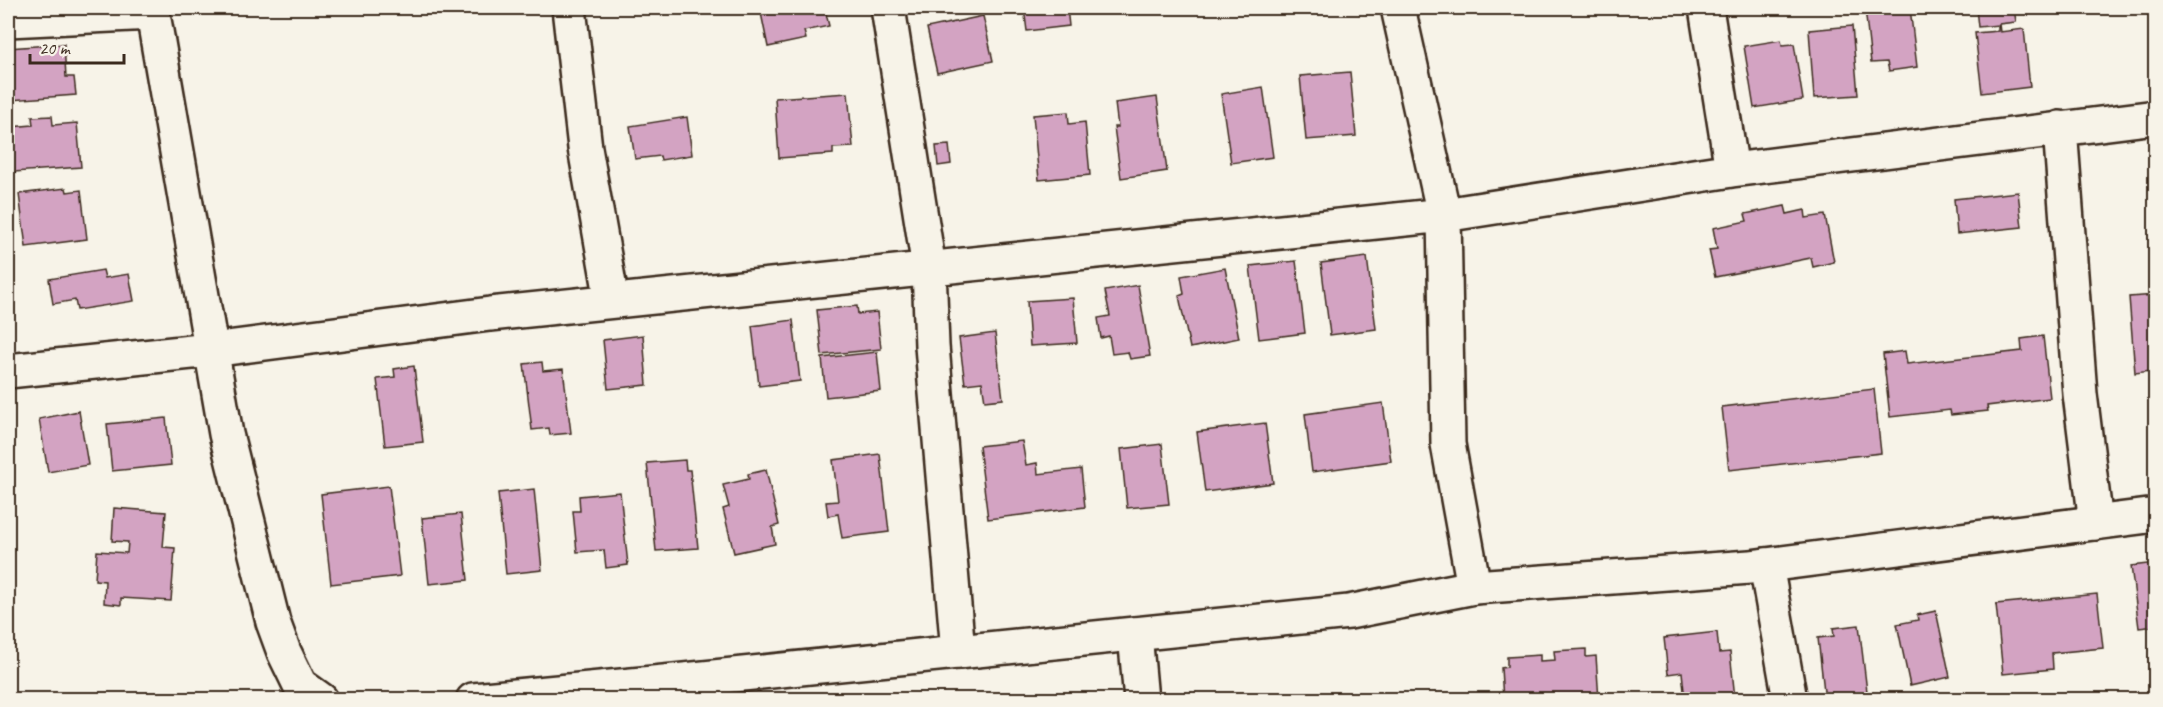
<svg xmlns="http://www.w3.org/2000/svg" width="2163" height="707" font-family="Caveat,sans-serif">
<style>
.building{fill:#d3a3c2;stroke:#3b2a1e;stroke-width:1.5}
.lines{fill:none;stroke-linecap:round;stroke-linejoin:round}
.street-casing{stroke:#3b2a1e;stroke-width:38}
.secondary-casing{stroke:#3b2a1e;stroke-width:38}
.street{stroke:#f7f3e8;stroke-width:33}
.secondary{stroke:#f7f3e8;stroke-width:33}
</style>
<rect width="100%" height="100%" fill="#f7f3e8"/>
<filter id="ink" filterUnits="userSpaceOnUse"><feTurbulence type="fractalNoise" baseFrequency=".0167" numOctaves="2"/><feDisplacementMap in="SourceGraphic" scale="12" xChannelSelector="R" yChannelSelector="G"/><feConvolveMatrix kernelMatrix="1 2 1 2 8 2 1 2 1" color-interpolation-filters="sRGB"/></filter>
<g filter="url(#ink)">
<path class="building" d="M760,8H807L808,12L825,9L829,26L804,31L806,39L768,47Z
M1024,8H1067L1069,26L1027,31Z
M1865,8H1910L1917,67L1889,71L1887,62L1871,63Z
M1976,8H2014L2016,22L1999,24L2000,32L2024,29L2030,87L1982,93L1975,33L1998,31V25L1978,27Z
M983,16L993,61L937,73L927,28Z
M1852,26L1858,95L1814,98L1809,30Z
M1781,40L1782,45L1794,44L1803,100L1754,108L1744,46Z
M64,44L66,77H74L76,95L10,100L8,48Z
M1350,72L1356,136L1306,140L1300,76Z
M1263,87L1273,157L1231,163L1221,94Z
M848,93L853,147L833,148V154L779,158L775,98Z
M1157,97L1167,171L1121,178L1114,127H1118L1115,103Z
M1068,112L1069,124L1085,122L1090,175L1039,180L1033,115Z
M52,116L53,125L77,123L81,167L14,172L10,127L33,125L32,117Z
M687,117L692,155L661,160L660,156L635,159L630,126Z
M949,145L951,164L938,166L936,146Z
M66,188L67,192L81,190L87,239L26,247L19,194Z
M2018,192L2022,227L1957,234L1954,199Z
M1785,206L1787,214L1805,210L1806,218L1825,215L1834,262L1813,267L1811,258L1715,277L1709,250L1717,249L1713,228L1747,221L1745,214Z
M1367,257L1376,329L1330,335L1321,263Z
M1296,261L1305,333L1259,339L1250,266Z
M1225,268L1239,338L1190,348L1179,296L1184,294L1181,276Z
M103,270L105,278L129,274L134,301L77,310L75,300L53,304L49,279Z
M1138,285L1150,356L1130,359L1128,352L1112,354L1109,336L1101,338L1098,318L1110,316L1105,291Z
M2156,295V384L2152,385L2151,371L2135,373L2129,297Z
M1073,298L1077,343L1030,346L1027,301Z
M857,306L858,314L877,312L881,349L822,355L817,310Z
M793,320L800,381L759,386L752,326Z
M995,333L1003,399L985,401L982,382L965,384L959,338Z
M643,335L647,385L608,389L603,340Z
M2043,336L2050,398L1987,406L1988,411L1951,415L1950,410L1890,417L1883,354L1905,351L1907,364L2022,351L2021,339Z
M877,352L881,391L826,397L822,358Z
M542,362L543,371L563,369L571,433L550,435L549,428L532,430L524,364Z
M414,366L423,442L385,446L377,379L395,377L394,369Z
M1874,389L1881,453L1729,470L1722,407Z
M1383,403L1391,461L1312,472L1305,414Z
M79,411L88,465L48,472L39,419Z
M166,418L171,465L112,471L107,424Z
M1265,423L1273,483L1205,492L1197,432Z
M1022,441L1026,465L1037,463L1038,474L1081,469L1085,507L988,519L979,446Z
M1162,444L1169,504L1127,508L1121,449Z
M880,454L889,532L842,538L838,514L828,516L826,502L838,501L833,460Z
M685,460L686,470H690L698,548L656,551L647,463Z
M766,470L779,525L772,527L775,544L734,553L723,509L729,507L723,485L749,479L748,474Z
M389,486L400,576L331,584L321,494Z
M534,489L542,570L506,574L498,493Z
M620,492L628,565L606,568L604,550L577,552L573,511H580L579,496Z
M114,508L166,512L163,547L175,548L171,601L121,598V605L104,603L105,581L95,580L97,551L127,553L128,542L112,541Z
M461,514L468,580L429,584L422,518Z
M2156,563V626L2139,628L2131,566Z
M2097,594L2103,648L2052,653L2053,669L2003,674L1996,604Z
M1936,611L1950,677L1910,686L1897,624L1918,620L1917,615Z
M1859,625L1868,700H1825L1818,638L1834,636L1833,628Z
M1717,632L1719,653L1730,652L1735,698L1685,700L1682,672L1668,674L1664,638Z
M1586,649V657L1596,656L1599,700H1503L1501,668L1507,667V657L1540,655V661L1555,660L1554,651Z"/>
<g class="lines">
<g class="street-casing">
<path id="street" d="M569,8L585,148L612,301
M888,8L929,268L932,346L958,652
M1398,8L1444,215L1448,444L1474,587
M1706,8L1732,170L2156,117
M8,20L153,13
M2060,128L2080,394L2096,523
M8,371L211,350L490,314L1444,215L1732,170
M1766,565L1790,700
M1135,634L1141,700"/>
</g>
<g class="secondary-casing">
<path id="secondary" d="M152,8L226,434L273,622L284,652L300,685L321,700
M473,700L674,681L1349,612L1474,587L1750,567L2156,515"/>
</g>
<use href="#street" class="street"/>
<use href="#secondary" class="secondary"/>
</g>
</g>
<rect width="2163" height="707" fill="none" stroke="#f7f3e8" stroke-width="30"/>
<rect x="15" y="15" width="2133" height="677" fill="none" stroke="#3b2a1e" stroke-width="2" filter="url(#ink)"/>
<path d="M30 54v9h94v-9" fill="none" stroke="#3b2a1e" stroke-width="3"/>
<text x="39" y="54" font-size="18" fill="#3b2a1e" stroke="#f7f3e8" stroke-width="4.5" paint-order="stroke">20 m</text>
</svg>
